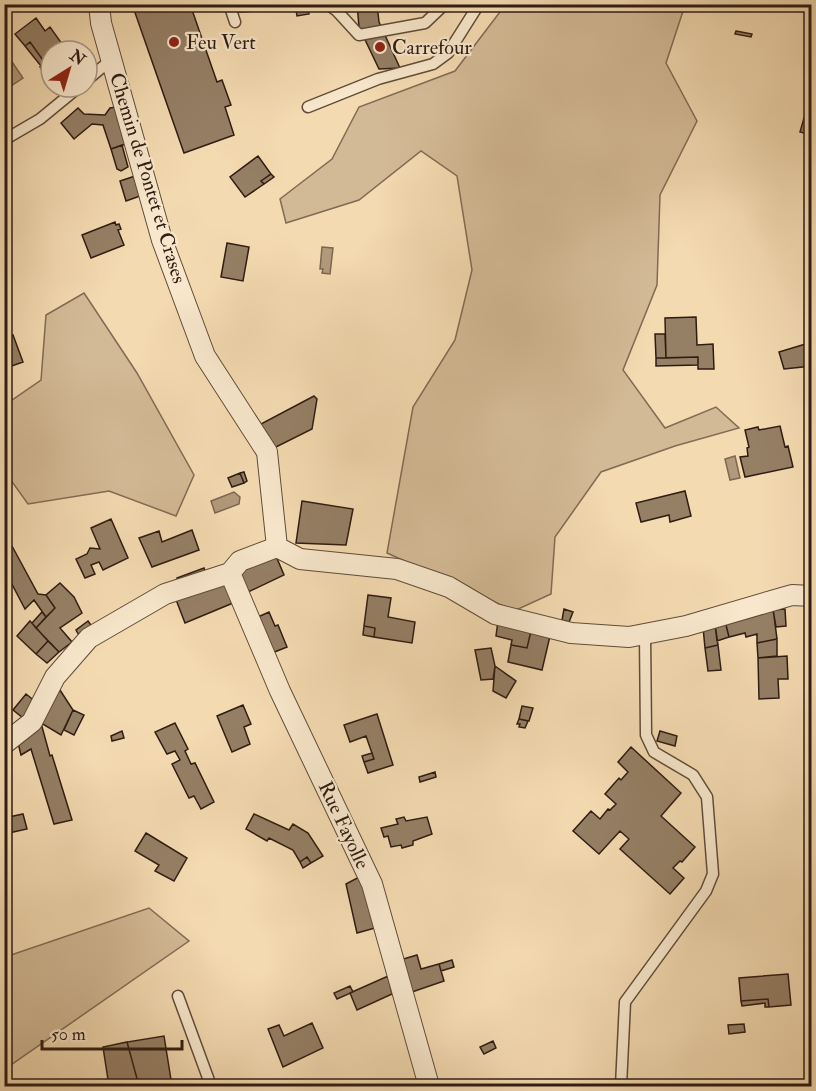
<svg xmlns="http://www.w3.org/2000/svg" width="816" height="1091" font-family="'IM FELL Double Pica',serif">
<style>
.green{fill:#d3ba96;stroke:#816b54;stroke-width:1.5}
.water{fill:#b1997b;stroke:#7d6751;stroke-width:1.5}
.building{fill:#957f65;stroke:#2f1c13;stroke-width:1.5}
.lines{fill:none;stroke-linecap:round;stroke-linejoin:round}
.service-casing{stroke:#604c3a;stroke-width:13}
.minor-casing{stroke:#604c3a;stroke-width:22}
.service{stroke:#f8e7cc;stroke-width:10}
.minor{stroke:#f8e7cc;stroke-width:20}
.poi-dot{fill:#8f2418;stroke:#f8e7cc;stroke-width:2}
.labels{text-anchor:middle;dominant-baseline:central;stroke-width:4.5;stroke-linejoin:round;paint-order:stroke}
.poi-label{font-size:20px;fill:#2f1c13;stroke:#f8e7cc;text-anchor:start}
.street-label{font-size:20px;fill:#2f1c13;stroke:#f8e7cc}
</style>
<rect width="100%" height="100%" fill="#f4dab1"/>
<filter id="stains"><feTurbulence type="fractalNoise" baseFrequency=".00333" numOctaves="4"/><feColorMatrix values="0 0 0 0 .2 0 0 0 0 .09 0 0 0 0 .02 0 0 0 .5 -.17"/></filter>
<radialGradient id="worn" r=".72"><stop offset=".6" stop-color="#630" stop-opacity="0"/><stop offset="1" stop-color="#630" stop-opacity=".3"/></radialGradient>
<path class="green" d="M506,4L685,5L666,63L697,121L660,195L657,285L623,370L665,428L716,407L739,428L675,446L601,472L555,537L551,594L514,611L387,553L413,407L455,340L472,270L457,176L421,151L359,200L286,223L280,199L332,159L359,107L455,71Z
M84,293L137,373L194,475L176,516L109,491L28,504L5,472V405L41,380L46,315Z
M149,908L189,941L5,1069V957Z"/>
<path class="water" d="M8,56L23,78L11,86L5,77V57Z
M322,247L333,248L330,274L322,273L323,269H320Z
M735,456L740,478L730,480L725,459Z
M234,492L240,497L239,504L215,513L211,501Z"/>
<path class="building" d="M13,4H32L15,10Z
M132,4H190L217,82L222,80L231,105L225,107L234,135L184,153Z
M295,4H308L309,14L297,16Z
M357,4H377L379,22L400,68L379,69L359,27Z
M36,18L45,31L50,27L65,48L61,51H51V76L48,78L40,67L45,63L30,42L25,46L15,34Z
M736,31L752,34L751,37L735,34Z
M30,42L45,63L41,66L25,46Z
M812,90V135L800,132Z
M116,107L126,144L111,149L103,125L92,124L74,139L61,123L78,108L84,114L105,115L110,108Z
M122,145L128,167L121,171L117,169L111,149Z
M258,156L271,174L261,181L264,184L245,197L230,177Z
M271,174L274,177L264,184L261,181Z
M135,176L140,196L126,201L120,181Z
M115,222L116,225L119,224L121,229L118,230L124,245L91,258L82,235Z
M227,243L249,247L243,281L221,277Z
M696,317L697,345L713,344L714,369H698V357L666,358L665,318Z
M655,334H665L666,358H656Z
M13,335L23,362L6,368L4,338Z
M812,342V366L784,369L779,352Z
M698,357V365L656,366V358Z
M314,396L317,399L312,429L272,449L259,425Z
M780,426L785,447L788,446L793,467L745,477L740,457L748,456L747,448L749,447L745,430L758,427L759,430Z
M244,472L247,481L244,483L240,473Z
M240,473L244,483L232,487L228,478Z
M685,491L691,516L670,522L669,515L641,522L636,503Z
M302,501L353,509L346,545L296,543Z
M111,519L128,558L103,570L99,562L91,565L95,574L85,578L76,559L87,554L90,548L100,549L91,528Z
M192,530L199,550L152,567L139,538L159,531L162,542Z
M12,546L38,594L46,595L55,608L46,617L34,600L25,609L4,569V550Z
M276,556L284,575L246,593L237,573Z
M204,568L206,575L179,585L177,578Z
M224,581L233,603L185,623L175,597Z
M60,583L74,597L82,613L60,628L72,642L59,652L36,628L55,608L46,595Z
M368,595L391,598L388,617L415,622L412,643L374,637L375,628L364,626Z
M773,608L777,639L757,643V634L746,637L745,633L729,637L725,621Z
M564,609L573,612L569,622L562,620Z
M785,609L786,626L776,627L773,610Z
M42,612L46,617L36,628L32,623Z
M269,612L275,626L278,625L287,647L272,653L258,617Z
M30,621L48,641L36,654L17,636Z
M88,621L93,628L80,637L76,630Z
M498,621L531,631L527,648L511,645L512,640L496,636Z
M725,621L729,637L717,641L715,624Z
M715,624L718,645L705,648L703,627Z
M364,626L375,628L374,637L363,635Z
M531,631L550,636L542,670L508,662L511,645L527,648Z
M777,639V656L758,658L757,643Z
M48,641L59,652L47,663L36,654Z
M718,645L721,670L708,671L705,648Z
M491,648L495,666L493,679L481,680L475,650Z
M787,656L788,679H778L779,698L759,699L758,658Z
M495,666L516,681L506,698L493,691Z
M58,687L73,710L61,735L41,723Z
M26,694L36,702L23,718L13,710Z
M243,705L251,724L244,727L250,744L232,752L217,716Z
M522,706L533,708L529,721L519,719Z
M73,710L84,715L74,735L64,730Z
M377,714L393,765L368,773L364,762L374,759L366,736L350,742L344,725Z
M519,719L528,721L525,728L519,727L520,724H517Z
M41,723L50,756L52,755L72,820L54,824L31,749L21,755L18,743Z
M175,723L188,749L185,751L191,764L195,763L214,802L201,809L194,796L189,798L172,764L180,760L175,751L167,754L155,732Z
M122,731L124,738L112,741L111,736Z
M660,731L677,736L675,746L657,741Z
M631,747L681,793L661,816L695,847L682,862L680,861L673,868L684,878L670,894L620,849L629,839L620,831L599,854L573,831L591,811L600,819L608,809L610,810L616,804L605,794L619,778L621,780L628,772L618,762Z
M372,753L374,759L364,762L362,756Z
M435,772L436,777L420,782L419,777Z
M23,814L27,829L4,834V818Z
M254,814L289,830L293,824L308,833L323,856L311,863L307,857L300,862L293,850L269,838L267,841L246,829Z
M404,817L406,821L427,817L432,834L413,841V845L402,848L401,845L391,847L388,836L384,837L381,828L398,824L396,819Z
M146,833L187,858L174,881L155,871L159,865L135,851Z
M307,857L311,863L303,868L300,862Z
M361,876L375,928L357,933L346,884Z
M417,955L421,969L439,964L444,981L409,993L400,960Z
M452,960L454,967L441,971L439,964Z
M788,974L791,1005L769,1007L768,999L741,1001L739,978Z
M388,976L392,994L357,1010L350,993Z
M350,986L353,992L337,999L334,993Z
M768,999L769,1007H765V1003L742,1006L741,1001Z
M312,1023L323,1048L283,1067L268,1029L279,1025L284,1036Z
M744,1024L745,1032L729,1034L728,1025Z
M164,1036L172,1086H139L127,1042Z
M493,1041L496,1048L484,1054L480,1047Z
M127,1042L139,1086H109L103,1047Z
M578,1080L580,1086H556Z"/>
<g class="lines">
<g class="service-casing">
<path id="service" d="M229,4L235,22
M327,4L337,11L359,35L425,23L445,4
M229,7L273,4
M87,80L112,59
M308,107L378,79L433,64L448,53L479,4
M4,140L40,119L79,87
M178,996L211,1086
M621,1086L625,1002L706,891L713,874L707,797L693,775L654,752L646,735L645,634"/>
</g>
<g class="minor-casing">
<path id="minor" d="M99,4L101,23L162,240L205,356L267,452L277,547
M230,573L280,691L372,884L429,1086
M4,744L32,722L55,677L89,638L165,594L230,573L240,561L277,547L300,559L397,569L449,587L495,614L571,633L629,637L686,626L792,595L812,596"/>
</g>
<use href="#service" class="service"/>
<use href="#minor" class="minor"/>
</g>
<g class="poi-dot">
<circle cx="174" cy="42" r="6"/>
<circle cx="380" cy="47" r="6"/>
</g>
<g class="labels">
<g class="poi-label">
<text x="186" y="42">Feu Vert</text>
<text x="392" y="47">Carrefour</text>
</g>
<g class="street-label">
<text transform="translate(148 178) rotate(73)">Chemin de Pontet et Crases</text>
<text transform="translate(344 825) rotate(65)">Rue Fayolle</text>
</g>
</g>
<rect width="816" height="1091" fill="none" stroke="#f4dab1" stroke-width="24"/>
<rect x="6" y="6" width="804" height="1079" fill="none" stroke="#2f1c13" stroke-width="3"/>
<rect x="12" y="12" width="792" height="1067" fill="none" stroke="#2f1c13" stroke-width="1.5"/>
<g transform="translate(69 69) rotate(37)"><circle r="28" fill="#f8e7cc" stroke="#a89682" stroke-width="1.5"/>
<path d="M0-4.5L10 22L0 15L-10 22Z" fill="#8f2418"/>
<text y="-9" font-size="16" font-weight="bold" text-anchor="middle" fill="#2f1c13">N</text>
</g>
<path d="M42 1040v9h140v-9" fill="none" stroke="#2f1c13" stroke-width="3"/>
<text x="51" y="1040" font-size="18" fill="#2f1c13" stroke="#f8e7cc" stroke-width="4.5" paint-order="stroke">50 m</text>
<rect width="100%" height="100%" filter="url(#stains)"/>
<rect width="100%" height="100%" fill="url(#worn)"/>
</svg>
